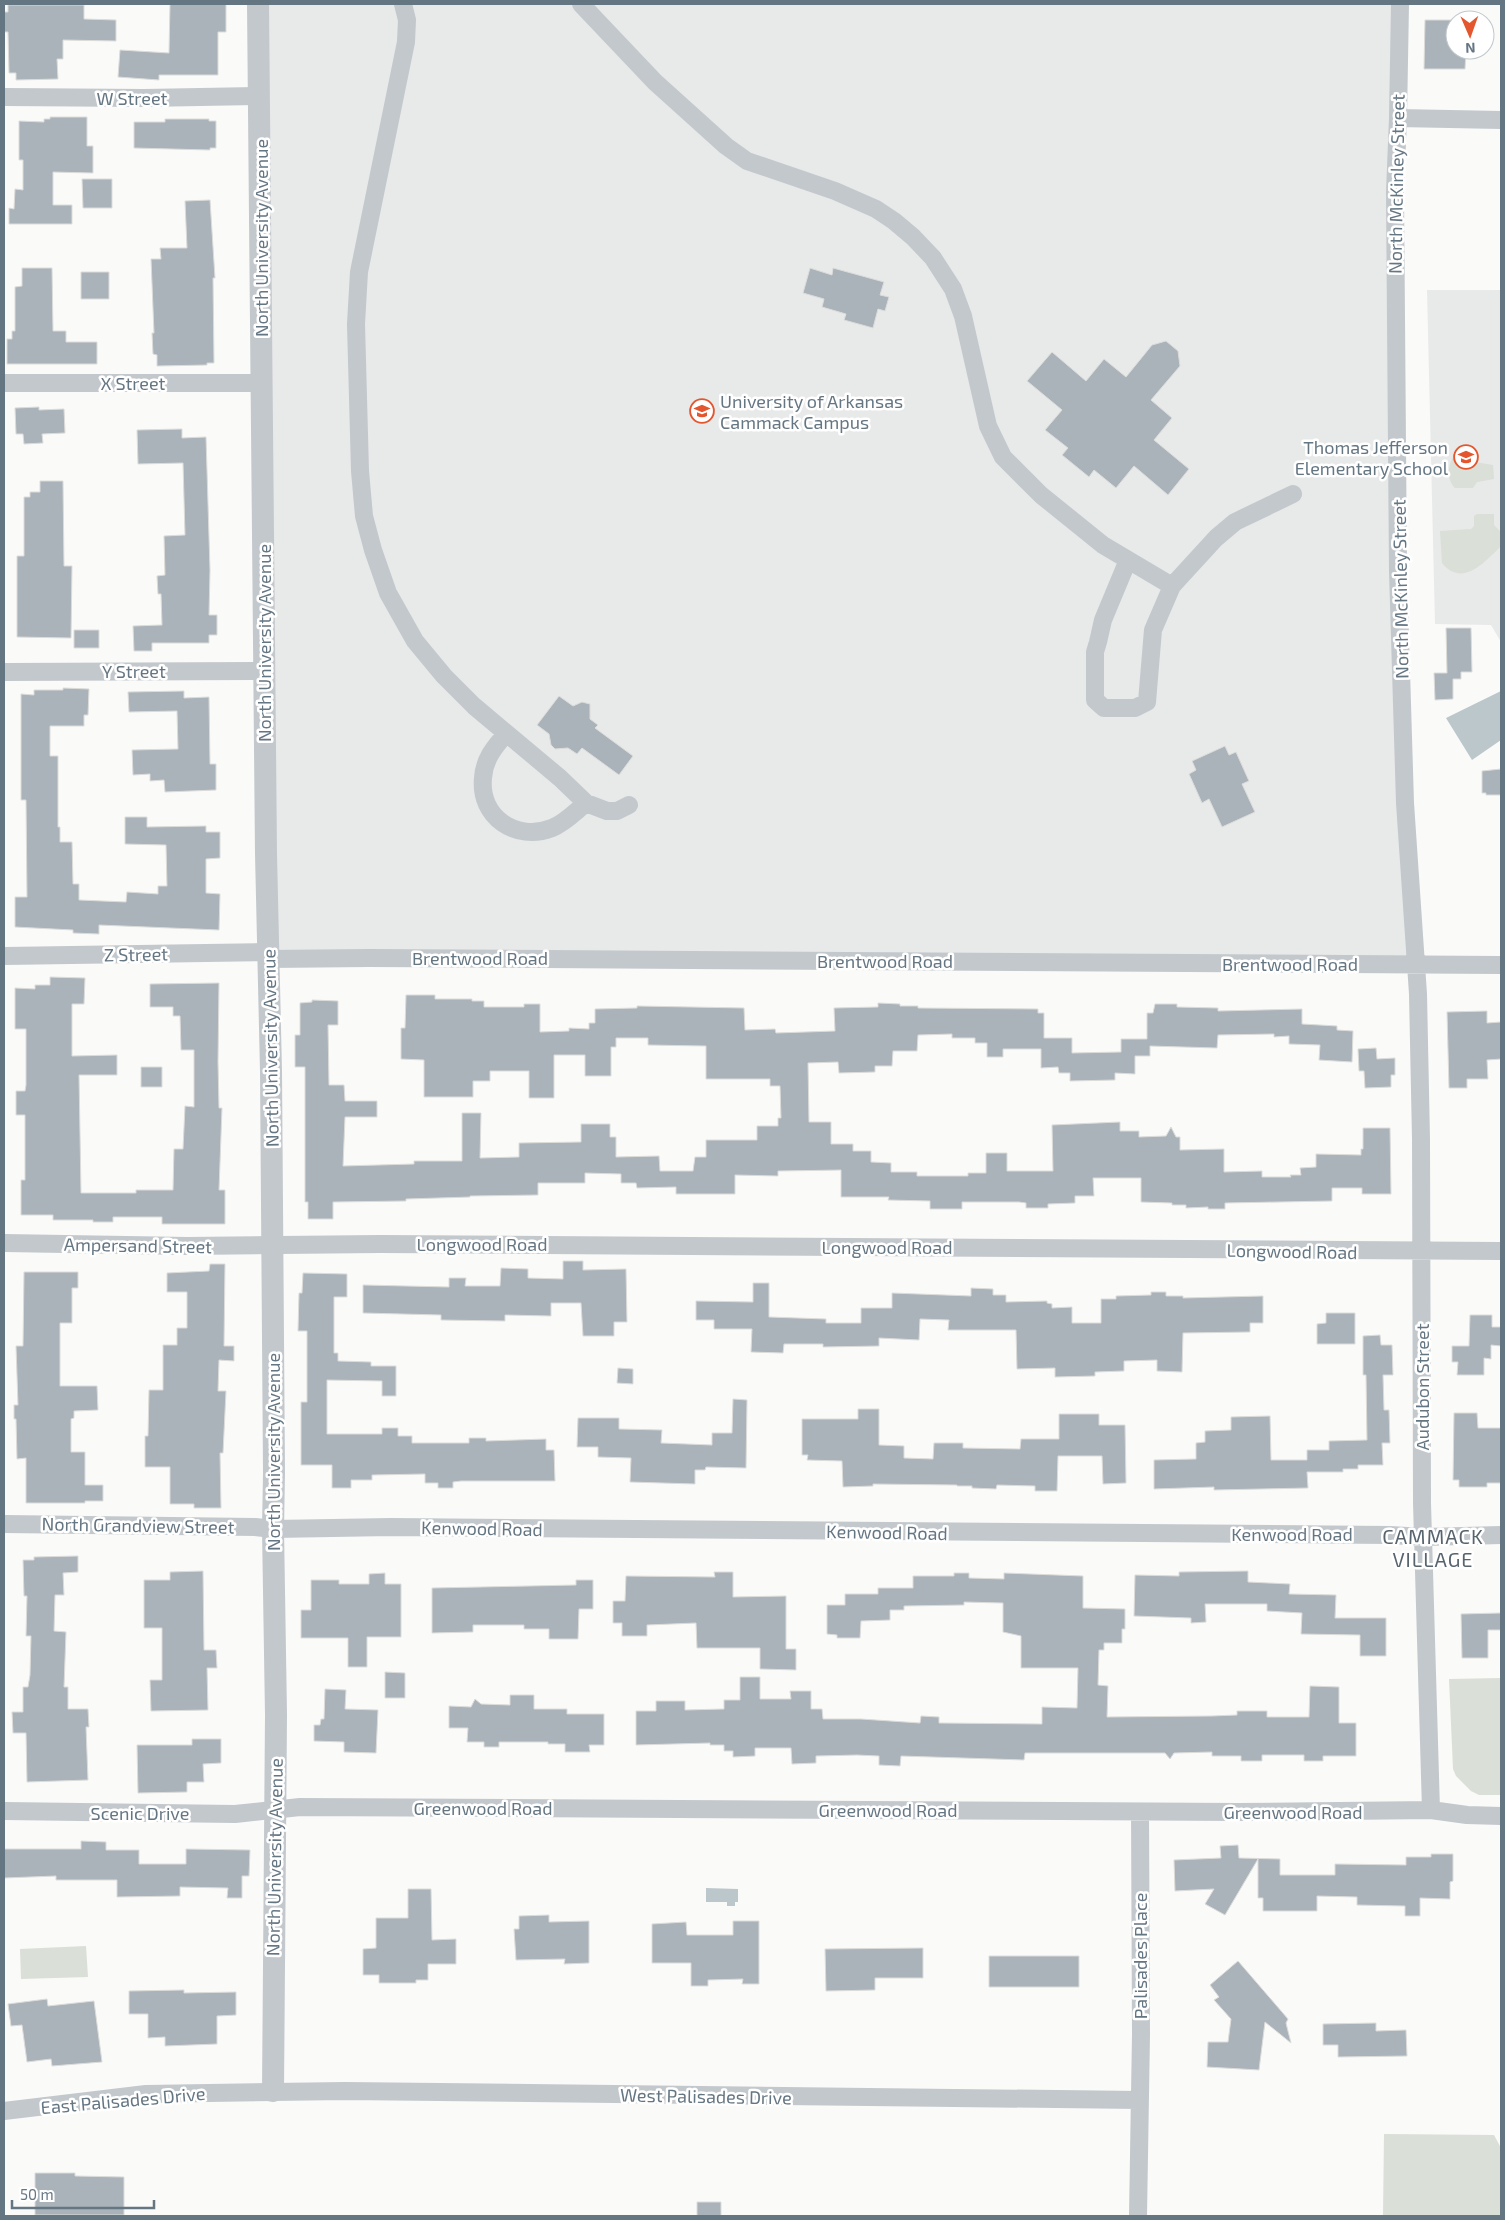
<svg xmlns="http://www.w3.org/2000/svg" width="1505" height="2220" font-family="'Exo 2',sans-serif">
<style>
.built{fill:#e8e9e9}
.green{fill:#dadfd7}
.water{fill:#bbc7cb}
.building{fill:#aab3b9;stroke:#dcdcda}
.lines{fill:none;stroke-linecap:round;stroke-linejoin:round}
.minor{stroke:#c3c8cc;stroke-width:18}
.tertiary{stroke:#c3c8cc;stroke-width:22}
.labels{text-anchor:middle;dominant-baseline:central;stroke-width:5;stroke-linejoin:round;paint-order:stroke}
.street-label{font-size:18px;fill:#657683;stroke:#fff}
.poi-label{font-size:18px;fill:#657683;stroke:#fff;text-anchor:start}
.quarter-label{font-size:20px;letter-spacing:1px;fill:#57646e;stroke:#fff}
</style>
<rect width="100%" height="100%" fill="#fafaf8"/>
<path class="built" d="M260,4H1400L1395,192L1417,964L268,959Z
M1427,290H1501V642L1491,625L1435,624Z"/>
<path class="green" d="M1460,449L1468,450L1475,462L1493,465L1494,479L1477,482L1473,488H1455C1444,477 1449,457 1460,449Z
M1477,514H1494V525L1501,532V546C1485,562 1462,588 1442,563L1440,531L1471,529L1474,526V516Z
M1501,1678V1795H1479L1471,1791L1456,1776L1453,1769L1449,1679Z
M86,1946L88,1977L21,1979L20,1949Z
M1384,2134L1494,2135L1501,2148V2216H1383Z"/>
<path class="water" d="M1501,691V740L1472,760L1446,718Z
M706,1888L738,1889V1902H735V1906H727V1902H706Z"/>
<path class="building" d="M170,4H226V32H218V75H159V80L118,77L120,50L169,53Z
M8,5H84V19L116,20V41L63,40V59H57L58,79L16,80V73H9L8,32H4V12H8Z
M1425,20H1452V33H1455V50H1466L1465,69H1424Z
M50,117H87V146H93V173L53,172V205H72V224H9V208L14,209L15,189L23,190V160H19V121L44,122V119H50Z
M165,119H209V121H216V148H210V150L134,148V122H165Z
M82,179H112V208H83Z
M210,200L215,278H213L214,363H207V365L157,366V355L153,354L152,333H154L151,259H161L160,248H187L185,201Z
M22,268H52L53,331H66V342H97V364H7V339H12V331H15V287L22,286Z
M810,268L832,275L833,268L884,282L880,295L889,297L885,311L878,309L873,328L844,320L846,314L822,307L824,299L803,293Z
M81,272H109V299H81Z
M1166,341L1178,351L1180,366L1151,400L1172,418L1154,440L1189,469L1168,495L1134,466L1116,488L1094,470L1089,477L1062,455L1068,448L1045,430L1062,410L1027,381L1052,352L1086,381L1104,359L1126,377L1152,345Z
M39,407V410L64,409L65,433L42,434L43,443L24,444L23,434H16L15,408Z
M182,429V438L206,437L210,570L209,615H217V635H209V643H152V651H134L133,626L162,625L161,594H158L157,576L165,575L164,536L185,535L183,463L138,464L137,430Z
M40,481H63L64,566H72L71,638L17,637V556H24V497H30V492H40Z
M1446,628H1471L1472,672H1461V679H1453V699L1435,700L1434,673H1447Z
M74,630H99V648H74Z
M63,688L89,689L88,715H84V726H50V756H58V827H60V842H72L73,884H79V900L126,902L127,892L158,894V886H167L166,845L125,844V817H147V827L206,826V832H220V858L206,859V893L220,894L219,930L99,925V934L73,933V930L15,927V897H27L26,800H21V694L34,695V690H63Z
M184,691V698L209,697L210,764H216V790L165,792L164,780L150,781V774L133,775L132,750L178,749L177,711L129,712L128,692Z
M559,696L573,706L582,702L590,704V719L598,725L595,728L633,756L619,775L582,748L577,754L568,748L555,749L551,745L549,734L537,725Z
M1225,746L1229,755L1236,752L1249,781L1242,784L1255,812L1222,827L1209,799L1202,803L1189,774L1196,770L1192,761Z
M1501,769V795H1486V793H1482V771Z
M50,977L85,978L84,1004H72V1056L117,1055V1075H79L81,1193H136V1190H173L174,1149H183L185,1106L194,1107V1050H181L180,1016H173V1007H150V984L219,983L218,1062L219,1108H222L219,1190H225V1224H162V1217H113V1222H93V1220H53V1215H21V1180H25V1115H16V1091H25L26,1085V1029H15V988L35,989V985H50Z
M406,995H435V999H472V1001H484V1007H524V1004H540V1032L569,1031V1028L589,1029V1023H595V1009L637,1008V1006L744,1008L745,1030L775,1029L776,1033L835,1031L834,1008L878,1007V1003L900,1004V1006H918V1008L1038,1009V1013H1044V1038H1072V1053L1121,1052V1039H1147V1013H1153L1155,1004H1177V1007L1218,1008V1011L1302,1009V1024L1337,1026V1030L1353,1031L1352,1062L1319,1060L1320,1045L1289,1044V1036L1274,1037V1034L1218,1035L1217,1048L1150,1046V1056H1135V1074L1115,1073V1080L1070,1081V1073H1059L1058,1067L1041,1068V1049H1003V1057H987V1043H975V1038H952V1034L918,1035L917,1051H893L892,1066H875V1072L839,1073L838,1062L808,1063L809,1122H831V1144H853V1151H871V1162L891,1163V1172H917V1176H968V1173H986V1153H1007V1171H1053L1052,1125L1120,1122V1131H1139V1137L1166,1136L1171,1127L1176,1137H1180V1150L1224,1149V1172L1262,1171V1177H1291L1290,1175H1301L1300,1168L1316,1167V1154L1361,1155V1149H1363V1128H1390L1391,1194H1362V1188H1332V1201L1225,1203V1209H1208V1207L1186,1208V1205H1172V1203L1141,1202V1178H1093L1094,1196H1075V1203L1048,1204V1208H1026V1203L1019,1202H962V1209H930V1201L888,1200L889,1197H841V1170L778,1171V1176L735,1175V1194H676V1187L637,1188L636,1183H621V1174L585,1173V1183H538V1195L470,1196V1197L406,1199V1201L333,1202V1219H308V1202H305V1067H295V1035H300V1003L312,1002V1000L338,1001V1025H328L329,1085H344L345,1101H377V1117H345L343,1166L414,1164V1161H462V1113H481L480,1158L519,1157V1143L581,1142V1124H610V1137H616V1157L659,1156L660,1171H693L695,1157H706V1140H757V1126H778V1118H781L780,1086H770V1079H706V1046L648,1045V1038H616V1047H611V1076H585V1055H554V1098H529V1071H490V1081H473V1097H424V1060L401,1059V1028H405Z
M1487,1011V1023L1501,1022V1059L1487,1060L1488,1079H1467V1088H1449L1447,1012Z
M1376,1048L1377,1059L1395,1058V1075H1391V1087L1365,1088L1364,1071H1359L1358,1049Z
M141,1067H162V1087H141Z
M563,1261H583V1270L626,1269L627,1322H614V1336H583L581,1303H551V1316L505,1315V1321L441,1320V1315L363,1313V1285L449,1287V1278H466L465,1286H500L501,1268L528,1269V1278L563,1279Z
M210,1264H225L224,1346H234V1361L219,1360L218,1391H226L223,1453H220L221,1508H194V1504H170V1467H145V1436H148L149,1390H163V1345H177V1328H187V1292H167V1273L209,1271Z
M24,1272H78V1288H72V1323H60V1386H97L98,1410L74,1411V1418L71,1419V1452H85V1485H103V1501H85V1503H26V1458L17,1459L16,1419H14V1405H18L16,1346H23Z
M303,1273L347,1274V1297H334V1353H338V1361L371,1362V1366H396V1396H382V1381L327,1380V1434H382V1428H398V1436H412V1443H469V1438H486V1441L546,1439V1450H554L555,1481H461L453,1482V1488H438V1483H425V1474L372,1475V1480H351V1488H332V1465H301V1402H307V1331H298L299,1293H302Z
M753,1283H769V1317L826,1319V1323H861V1308H892V1293L971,1296V1288L993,1289V1295H1006V1302L1047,1301V1303L1052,1304V1308L1072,1307V1323H1101V1299H1116V1296L1151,1295V1292H1166V1296H1183V1298L1263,1296V1323H1250V1332L1183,1333L1182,1372L1157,1371V1360L1124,1361V1371L1095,1372V1376L1055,1377V1368L1017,1369L1016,1330H948L949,1320L920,1319L919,1340L879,1338V1346L823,1347V1344H784L783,1353L751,1352L752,1329H714V1320H696V1301L753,1302Z
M1326,1313H1355V1344H1317V1324L1326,1323Z
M1470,1315H1492V1327H1501V1346L1491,1345V1359L1484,1358V1375H1457L1458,1362H1452V1346H1469Z
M1380,1335L1381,1345H1392L1393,1375H1383L1384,1410H1389L1390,1443H1382L1383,1465H1358V1469H1343V1472H1307L1308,1488L1214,1490V1487L1154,1489V1460L1196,1459V1443L1205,1442V1431L1231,1430V1417L1270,1416L1271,1460H1307V1450H1329V1441L1367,1440L1366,1375H1363V1336Z
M618,1368L633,1369V1384L617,1383Z
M733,1399L747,1400L746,1468L706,1467L705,1470H695V1484L630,1482L631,1458L598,1457V1447H577L578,1418H619V1429L662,1430L661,1443L712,1445V1433H732Z
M858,1409H879V1445L904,1446V1458L933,1459L934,1443H963V1448L1020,1449L1021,1439H1059V1414H1099V1425H1125L1126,1483L1103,1484L1102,1456H1058L1057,1491H1035V1486L997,1485L996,1489L972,1488V1486H957V1485L873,1484V1486L843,1487L842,1461L807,1460L808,1455H802V1419H858Z
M1454,1413H1477L1478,1428H1501V1483H1487V1487H1459V1480H1453Z
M78,1556V1572L63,1573L64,1595H55L54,1631L66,1632L64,1687H68V1709H88L89,1727H86L88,1780L27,1782L26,1733H13L12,1712H23V1687H28L30,1675L31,1636H26L27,1596H24L23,1560H34V1557Z
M203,1571L204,1650H216L217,1668H207L208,1710L151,1711L150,1680H162V1628H144V1580H170V1572Z
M1248,1571V1582L1290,1584L1289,1594L1336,1595L1335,1618H1386V1656H1360V1635L1301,1634L1302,1613L1267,1611V1604H1205L1206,1622L1191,1623V1618L1134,1616L1135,1575L1179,1576V1572Z
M714,1572H733V1597L786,1596V1649H796V1670L760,1669V1648H697L696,1623L647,1625V1636H622V1623H613V1601H625L626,1576L715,1577Z
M385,1573V1584H401V1637H367V1667H348V1638H301V1610H311V1580H339V1584H369V1574Z
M954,1573H969V1578L1004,1579V1573L1083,1576V1608L1125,1609V1629H1122V1643H1104V1650H1099L1098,1685L1108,1686L1107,1717L1212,1716L1237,1715V1711H1267V1717H1309L1310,1686L1339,1687V1723H1356V1756H1323V1761H1304V1755H1262V1761H1241V1756H1212V1752L1174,1753L1170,1759L1165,1753H1025L1024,1760L901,1756L900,1766L879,1765V1756L857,1755L816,1756V1763L792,1764L791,1748H755V1756L733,1757V1751H724V1745H710V1743L636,1745V1711H656V1701H685V1710L724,1709V1700H740V1677H760V1699H791L790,1691H811V1709H822L823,1719H861L920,1723L921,1716L939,1717V1723L1042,1724V1707L1077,1708L1078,1668H1021V1636L1003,1632V1603L964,1602V1605L904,1606V1610H890V1620L861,1621L860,1638H837V1635L827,1634V1605H845V1594H878V1588H913V1576H954Z
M576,1580H593V1609H579L578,1639H549V1629H524V1625H473V1632L432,1633V1588L576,1585Z
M1501,1613V1630H1488V1658H1462L1461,1614Z
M385,1672L405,1673V1698H385Z
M325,1689L346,1690L345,1709L378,1710L376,1753L344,1752V1742L314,1741V1725H320L321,1719H324Z
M510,1695H534V1709H567V1714H604V1745H589L590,1752H565V1744H548V1742H499V1747H484V1742H467L468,1728H449V1706L471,1707L475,1699L481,1704L510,1705Z
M192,1739H221V1763L203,1764L204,1782H187V1792L138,1793L137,1745H192Z
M81,1841L106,1842V1850H139V1864H186V1849L250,1850L249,1876H242V1898H227L228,1888L180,1887V1896L117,1897V1880H56V1876L4,1878V1849H81Z
M1238,1845L1239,1858L1280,1859V1875H1335V1864L1406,1865V1857H1431V1854H1453V1881L1450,1882V1899L1420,1898V1916H1405V1906L1357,1905V1897L1317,1896V1911H1263V1898H1258V1859L1225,1915L1205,1904L1214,1889L1175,1891L1174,1860L1221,1858L1220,1846Z
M408,1889H431L432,1940L456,1939V1964H428V1980H416V1983H379V1975H363V1949L376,1948V1918H408Z
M549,1915V1922L589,1921V1963L564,1964L565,1959L516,1960L514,1929H519V1916Z
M733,1921H759V1984H742L743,1979L708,1980V1986H691V1963H652V1924L686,1922L687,1935H733Z
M923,1948V1978H875V1990L826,1991L825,1949Z
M989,1956H1079V1987H989Z
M1238,1961L1288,2019L1286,2023L1291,2043L1265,2022L1259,2070L1207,2067L1208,2042H1228L1231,2019L1214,2000L1219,1997L1210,1985Z
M184,1990V1993L236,1992V2015L217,2016V2044L165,2046V2037L148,2038V2014H129V1991Z
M47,1999L48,2006L94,2001L102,2062L52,2066L51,2059L27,2062L22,2025L11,2026L8,2004Z
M1376,2023V2031L1406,2030L1407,2056L1338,2057V2045H1323V2024Z
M35,2173H75V2176L124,2177V2215H35Z
M697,2202H721V2216H697Z"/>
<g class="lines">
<path class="minor" d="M403,4L407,20L406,42L359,272L356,324L360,471L364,516L373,550L388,593L415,641L444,676L474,706L560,778L586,803L607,811H617L629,805
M581,4L655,82L726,146L747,161L835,191L876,209L894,221L913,237L933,258L953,289L963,316L988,426L1003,457L1041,495L1103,545L1172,586
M1400,4L1398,118L1395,192L1398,571L1405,803L1418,994L1421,1139L1422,1503L1431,1810
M4,97L144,98L260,96
M1398,118L1501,120
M4,383H262
M1128,560L1103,620L1098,642L1095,652V700L1104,708H1135L1147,702L1153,630L1172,586L1216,538L1235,522L1293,494
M4,672L264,671
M506,734C494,747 484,760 483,778C479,817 516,842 552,828C565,823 575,812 586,803
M4,956L268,952
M268,959L369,958L1501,965
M4,1243L187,1246L380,1244L1501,1251
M4,1524L255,1527L273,1529L391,1527L1390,1535L1424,1537L1501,1535
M4,1811L235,1814L300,1807L1238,1812L1431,1810L1467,1815L1501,1816
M4,2111L146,2094L345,2091L1139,2100
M1138,2216L1141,2034L1140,1812"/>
<path class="tertiary" d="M258,4L266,854L271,1071L274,1473L273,1529L276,1715L273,2091"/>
</g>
<defs>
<g id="university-ring" transform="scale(1.25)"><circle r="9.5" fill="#fff" stroke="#e4572e" stroke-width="1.5"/><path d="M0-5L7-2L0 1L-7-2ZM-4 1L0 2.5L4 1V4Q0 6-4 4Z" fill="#e4572e"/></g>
<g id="school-ring" transform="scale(1.25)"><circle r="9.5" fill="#fff" stroke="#e4572e" stroke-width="1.5"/><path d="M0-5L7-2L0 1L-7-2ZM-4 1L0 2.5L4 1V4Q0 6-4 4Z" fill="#e4572e"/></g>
</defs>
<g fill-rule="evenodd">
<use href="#university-ring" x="702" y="411"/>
<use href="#school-ring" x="1466" y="457"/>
</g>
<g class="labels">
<g class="street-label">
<text x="132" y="98">W Street</text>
<text transform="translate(1396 184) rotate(-89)">North McKinley Street</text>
<text transform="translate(261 238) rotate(-90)">North University Avenue</text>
<text x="133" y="383">X Street</text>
<text transform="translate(1400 589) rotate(-91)">North McKinley Street</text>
<text transform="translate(264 643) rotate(-90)">North University Avenue</text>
<text x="134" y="671">Y Street</text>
<text transform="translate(136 954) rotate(-1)">Z Street</text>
<text x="480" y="958">Brentwood Road</text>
<text x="885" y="961">Brentwood Road</text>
<text x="1290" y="964">Brentwood Road</text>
<text transform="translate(270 1048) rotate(-91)">North University Avenue</text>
<text x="482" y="1244">Longwood Road</text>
<text transform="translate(138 1245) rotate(1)">Ampersand Street</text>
<text x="887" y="1247">Longwood Road</text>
<text transform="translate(1292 1251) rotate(1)">Longwood Road</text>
<text transform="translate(1422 1387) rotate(-90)">Audubon Street</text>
<text transform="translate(273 1452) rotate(-90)">North University Avenue</text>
<text transform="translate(138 1525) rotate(1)">North Grandview Street</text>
<text transform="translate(482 1528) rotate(1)">Kenwood Road</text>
<text transform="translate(887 1532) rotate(1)">Kenwood Road</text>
<text x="1292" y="1534">Kenwood Road</text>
<text x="483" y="1808">Greenwood Road</text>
<text x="888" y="1810">Greenwood Road</text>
<text x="1293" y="1812">Greenwood Road</text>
<text x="140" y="1813">Scenic Drive</text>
<text transform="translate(274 1857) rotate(-89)">North University Avenue</text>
<text transform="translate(1140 1956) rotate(-90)">Palisades Place</text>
<text transform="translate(706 2096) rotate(1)">West Palisades Drive</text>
<text transform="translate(123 2100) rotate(-5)">East Palisades Drive</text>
</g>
<g class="poi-label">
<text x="720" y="401">University of Arkansas<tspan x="720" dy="21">Cammack Campus</tspan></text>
<text x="1448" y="447" text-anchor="end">Thomas Jefferson<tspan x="1448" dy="21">Elementary School</tspan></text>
</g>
<g class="quarter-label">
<text x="1433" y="1536">CAMMACK<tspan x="1433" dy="23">VILLAGE</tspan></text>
</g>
</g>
<rect width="1505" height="2220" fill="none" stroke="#657683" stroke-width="10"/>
<g transform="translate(1470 35) rotate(178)"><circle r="24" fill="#ffffff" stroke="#c1c8cd"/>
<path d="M0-4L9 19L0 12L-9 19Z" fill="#e4572e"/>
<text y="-8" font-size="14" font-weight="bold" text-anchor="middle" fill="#657683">N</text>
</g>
<path d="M12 2200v8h142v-8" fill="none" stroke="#657683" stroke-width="2.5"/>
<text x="20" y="2200" font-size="15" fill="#657683" stroke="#ffffff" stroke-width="4" paint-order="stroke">50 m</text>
</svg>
